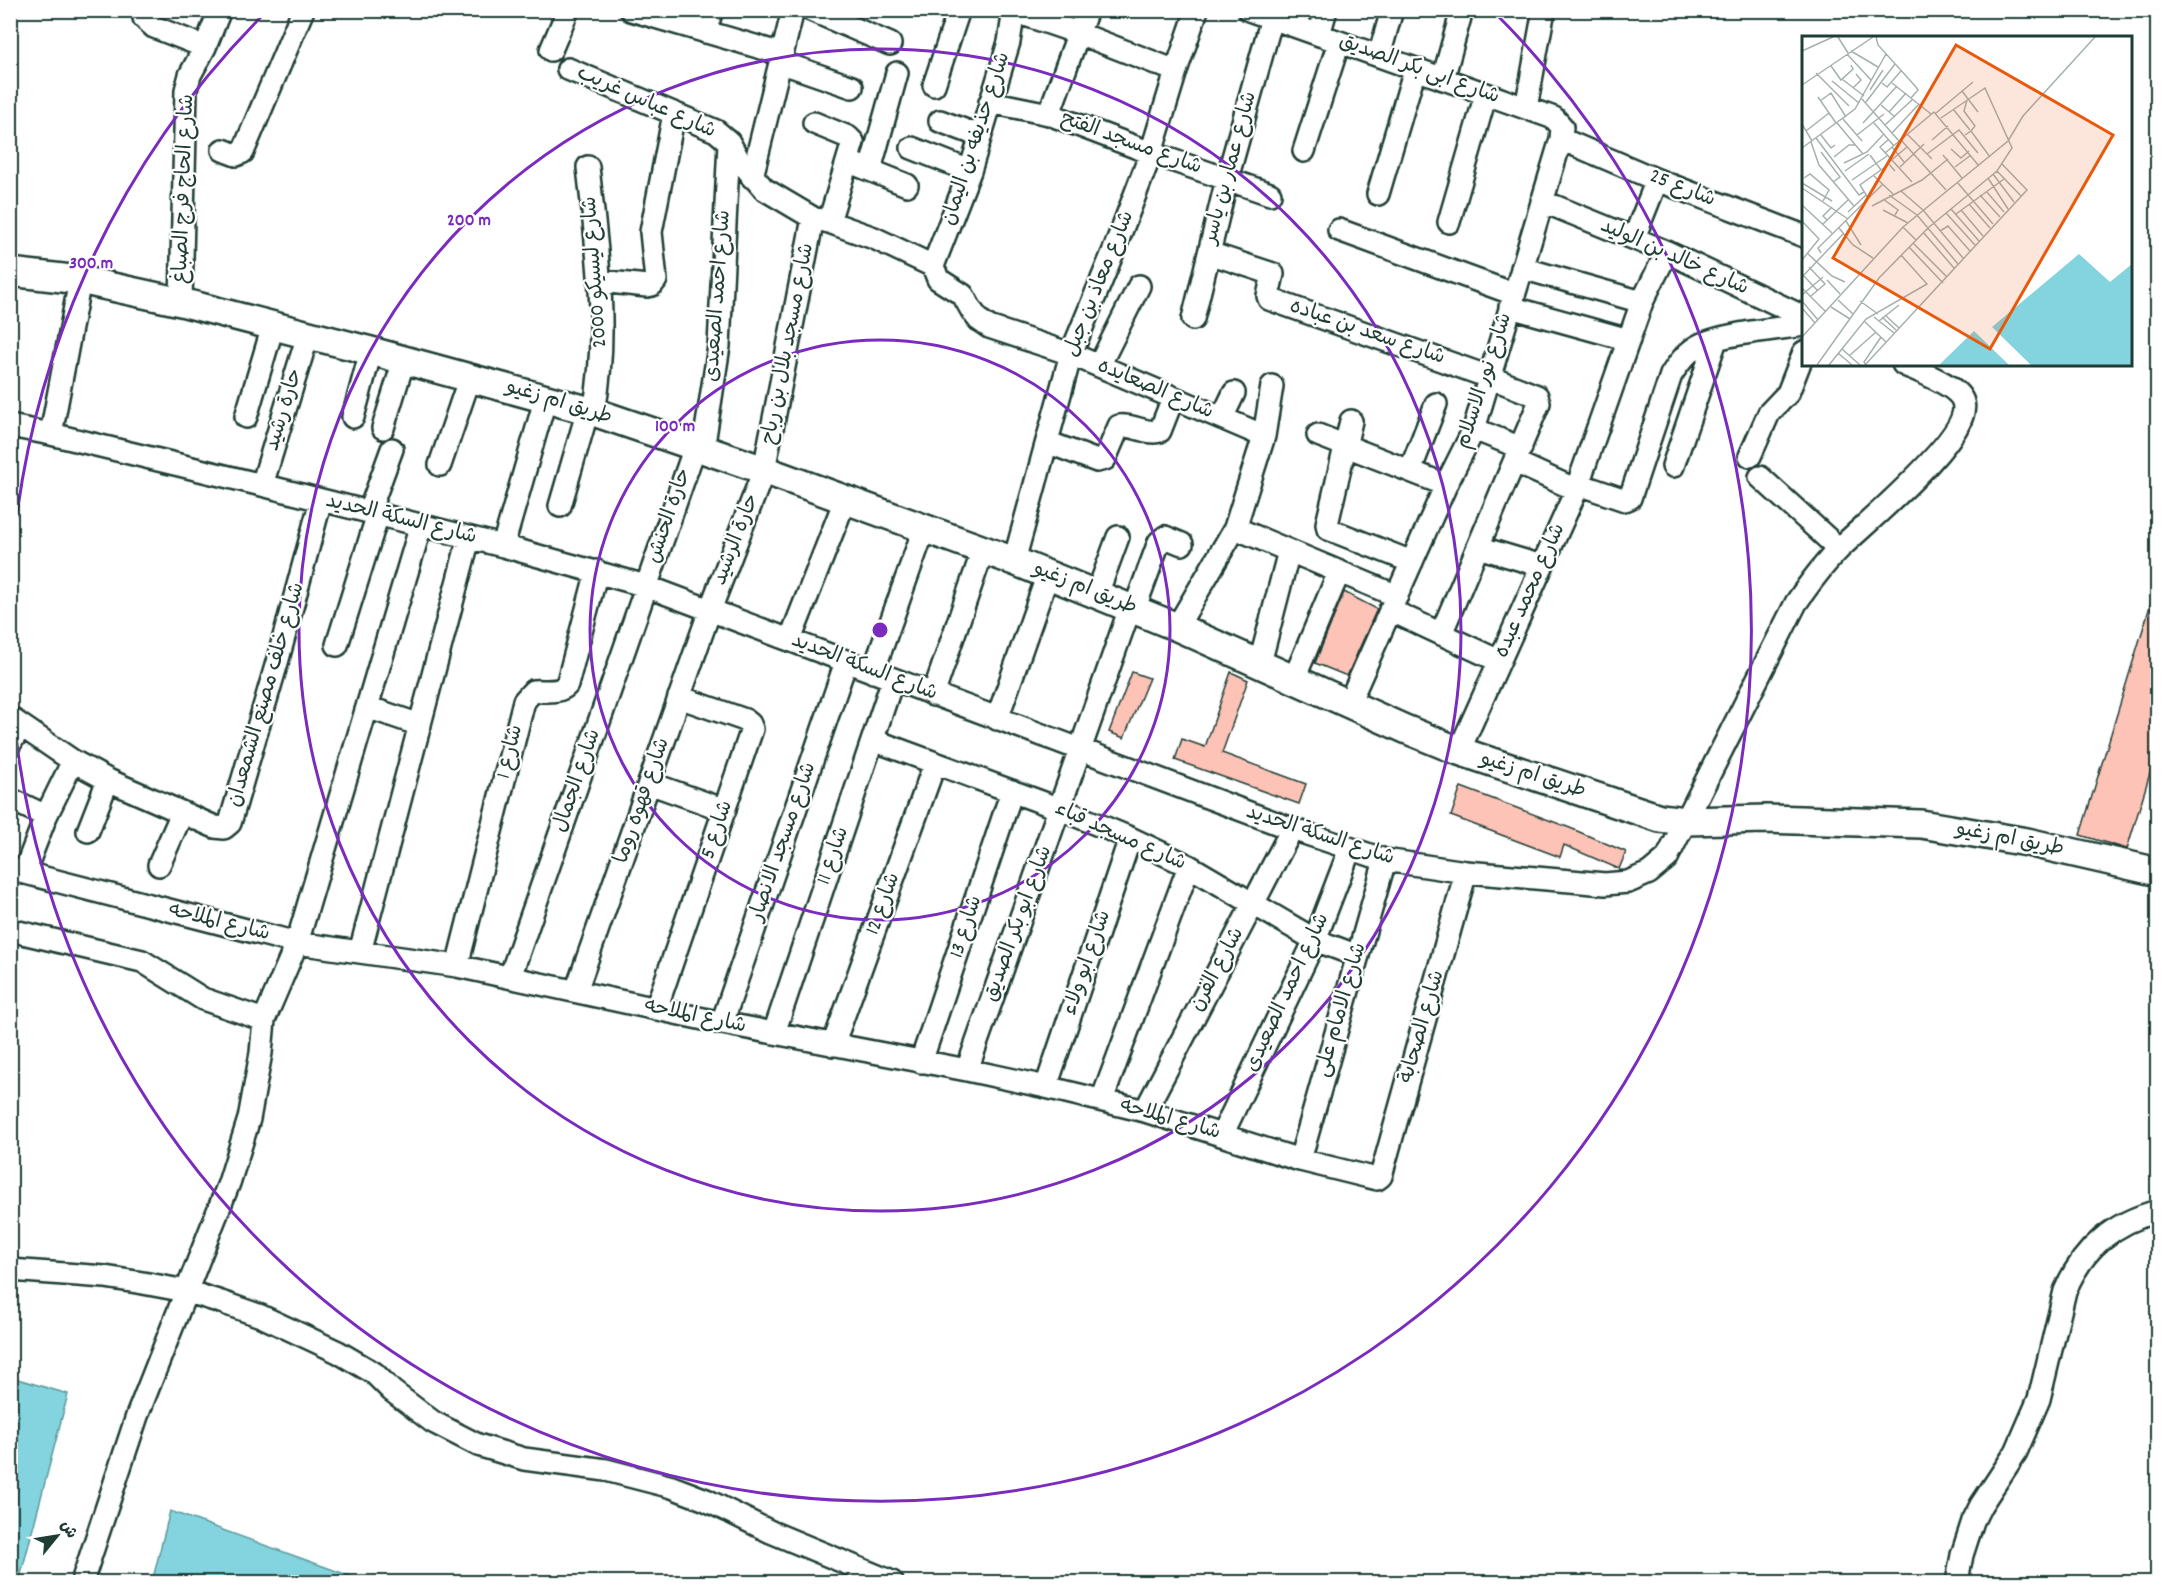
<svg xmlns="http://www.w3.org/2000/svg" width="2168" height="1593" font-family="Dekko,'Playpen Sans Arabic',sans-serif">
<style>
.water{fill:#83d4de;stroke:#5b989a;stroke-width:1.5}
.building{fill:#fec3b7;stroke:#1f3d34;stroke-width:1.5}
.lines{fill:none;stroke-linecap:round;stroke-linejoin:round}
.minor-casing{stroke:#1f3d34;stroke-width:26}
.major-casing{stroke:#1f3d34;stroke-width:32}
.minor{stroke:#fff;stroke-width:21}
.major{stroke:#fff;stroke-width:27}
.ring{fill:none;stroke:#7b2cbf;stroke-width:3}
.labels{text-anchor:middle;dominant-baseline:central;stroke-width:4.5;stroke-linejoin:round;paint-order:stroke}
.street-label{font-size:21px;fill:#1f3d34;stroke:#fff}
.inset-road{fill:none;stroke:#a5b1ae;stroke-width:1.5}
.view{fill:#e8590c;fill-opacity:0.15;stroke:#e8590c;stroke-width:3}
.inset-edge{fill:none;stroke:#1f3d34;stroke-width:3}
.centre{fill:#7b2cbf;stroke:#fff;stroke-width:3}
.ring-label{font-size:18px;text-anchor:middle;font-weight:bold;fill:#7b2cbf;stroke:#fff;stroke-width:4.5;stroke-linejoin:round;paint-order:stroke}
</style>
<rect width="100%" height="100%" fill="#fff"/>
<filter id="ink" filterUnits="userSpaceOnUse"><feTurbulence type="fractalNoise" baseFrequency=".0167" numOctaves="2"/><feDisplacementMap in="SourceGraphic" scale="12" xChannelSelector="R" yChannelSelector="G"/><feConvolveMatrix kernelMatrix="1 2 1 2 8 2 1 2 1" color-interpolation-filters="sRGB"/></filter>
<g filter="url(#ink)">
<path class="water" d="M11,1377L68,1394L19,1582H10Z
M170,1511L367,1582H152Z"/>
<path class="building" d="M1344,592L1377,609L1347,676L1315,663Z
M2154,593L2157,594V750L2127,849L2080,835Z
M1132,672L1149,678L1124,738L1109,732Z
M1231,672L1248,680L1222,753L1306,784L1299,804L1175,760L1182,739L1205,747Z
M1461,787L1570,828L1626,852L1619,869L1564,845L1560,857L1451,816Z"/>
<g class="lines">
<g class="minor-casing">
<path id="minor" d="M143,10L144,18L154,27L205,47
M631,10L782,54
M811,10L890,44
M1011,10L1078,33L1176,71
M1249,10L1554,118L1562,127L1561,139L1474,429L1446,485L1349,703
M705,32L712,10
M1319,35L1326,10
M551,50L568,10
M1379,56L1392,10
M780,62L852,87
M568,69L716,131L729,142L739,160L764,189L813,218L829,222L874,238L933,266
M1443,79L1462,10
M934,85L959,10
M990,102L1049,114L1151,153L1270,194
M1526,108L1544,10
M1049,114L1087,10
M940,121L980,136
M814,123L848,137L853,142L829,222
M1561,139L1657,180L1804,236
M912,148L970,171
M223,150L236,155L243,152L303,10
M1304,151L1339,42
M857,165L907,185
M588,167C597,249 609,330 594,412
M870,170L897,73
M752,177L793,10
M1378,194L1415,69
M1542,201L1667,252L1804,317
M1449,222L1486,94
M1339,230L1514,294
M1634,238L1657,180
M1209,253L1273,274L1268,296L1269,299L1489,377L1537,396L1539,403L1441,634
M933,266L938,279L963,295L972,311L979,320L989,327L1071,354L1264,436
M933,266L970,171L1009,42L1014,10
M1522,268L1642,302
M600,281L647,286L652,285L656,280L651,232L674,114
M181,302L186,90L190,75L205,47L220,10
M1510,307L1629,340
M1193,319L1227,179L1272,18
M1099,366L1139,286
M246,417L273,326
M353,417L371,351
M1222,418L1234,393
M1351,421L1327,524L1328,529L1412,562
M10,426L51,434L262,485L503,546L646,586L1292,829L1385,860L1466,872L1605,884L1628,882L1649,873L1667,858L1796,603C1809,584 1823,565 1839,549C1862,526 1974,435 1963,402C1958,385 1919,372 1903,364
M383,428L404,360
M1474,429L1521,448
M51,434L80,280
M1318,435L1446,485
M1047,442L1097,461L1105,459L1119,426C1133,424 1147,435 1160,431L1173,398
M703,450L719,346L729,143
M1750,456L1769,413L1788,393L1804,352
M440,465L470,377
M1673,466L1716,340
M1410,471L1436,404
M1760,477L1839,549
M1578,484L1625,500L1630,498L1671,375C1678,364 1685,354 1696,347C1717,334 1777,329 1804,325
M262,485L308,335
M1575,493L1642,302L1667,252
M560,506L588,410
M369,512L392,449
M1235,528L1397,596
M503,546L546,397
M1478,547L1542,566
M1014,561L1071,354L1114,250L1151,153L1176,71L1197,10
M1097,594L1118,537
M1134,610L1159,542L1165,537L1182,544
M1390,610L1499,661
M1177,627L1235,528L1264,436L1272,386
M790,640L845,500
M337,645L378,514
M1260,663L1289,551
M873,672L924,529
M1294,679L1339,572
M933,695L983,550
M367,707L420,725
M10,718L73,761L108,780L215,827L224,828L230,823L278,659L321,500
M997,719L1048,574
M873,740L1060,809L1130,838L1189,866L1315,940L1358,956
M10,744L21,726
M1459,751L1575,493L1572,488L1515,462
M649,783L725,810
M10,799L46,816
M88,831L108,780
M159,865L182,813
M10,869L297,943L457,966L722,1023L967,1070L1046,1087L1145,1111L1300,1160L1377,1179L1381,1176L1466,872
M24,873L46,816L73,761
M10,930L142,961L203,999L264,1020
M360,952L469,538
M457,966L524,701L533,691C545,690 558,694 567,685L597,571
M510,977L695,447
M576,991L710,610L764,470L813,218
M656,1009L752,729L750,724L745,720L679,697
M722,1023L846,662
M774,1033L893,679
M833,1045L935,763
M921,1062L1012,791
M967,1070L1130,608
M1046,1087L1130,838
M1102,1100L1189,866
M1145,1111L1292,829
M1222,1135L1315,940L1350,849
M1300,1160L1385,860
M10,1270L105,1277L143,1283L186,1291L221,1302L261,1316L338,1352L374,1373L392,1391L433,1422L478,1445L524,1459L606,1470L672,1487L706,1500L771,1532L892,1582
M82,1582L137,1416L229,1183L249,1119L261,1053L264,1020L297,943L421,525
M1957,1582L1962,1555L1973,1521L1981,1505L2016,1452L2039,1399L2065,1291C2083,1248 2113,1223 2158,1211"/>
</g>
<g class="major-casing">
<path id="major" d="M10,272L80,280L181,302L371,351L594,412L764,470L1014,561L1177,627L1405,729L1459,751L1660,818L1686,821L1767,819L1921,824L2027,842L2158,872"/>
</g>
<use href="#minor" class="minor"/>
<use href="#major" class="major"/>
</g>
</g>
<g class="ring">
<circle cx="880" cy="630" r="290"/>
<circle cx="880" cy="630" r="581"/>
<path d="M11 577A871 871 0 0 1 264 14M1496 14A871 871 0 1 1 11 683"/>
</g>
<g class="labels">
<g class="street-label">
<text transform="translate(1419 70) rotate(20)">شارع ابى بكر الصديق</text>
<text transform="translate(646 103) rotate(24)">شارع عباس غريب</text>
<text transform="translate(977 139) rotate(-72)">شارع حذيفه بن اليمان</text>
<text transform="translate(1131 144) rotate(20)">شارع مسجد الفتح</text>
<text transform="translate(1231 168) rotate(-75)">شارع عمار بن ياسر</text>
<text transform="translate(185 189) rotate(-88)">شارع الحاج فرج الصباغ</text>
<text transform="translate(1682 189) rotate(22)">شارع 25</text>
<text transform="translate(1674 258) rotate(24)">شارع خالد بن الوليد</text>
<text transform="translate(596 272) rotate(-94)">شارع ليسيكو 2000</text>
<text transform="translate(1100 284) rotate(-68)">شارع معاذ بن جبل</text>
<text transform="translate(719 296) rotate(-86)">شارع احمد الصعيدى</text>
<text transform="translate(1367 333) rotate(19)">شارع سعد بن عباده</text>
<text transform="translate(789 344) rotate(-79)">شارع مسجد بلال بن رباح</text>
<text transform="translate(1485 381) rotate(-72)">شارع نور الاسلام</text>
<text transform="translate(1155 390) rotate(23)">شارع الصعايده</text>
<text transform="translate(559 403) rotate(17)">طريق ام زغيو</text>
<text transform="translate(285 410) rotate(-73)">حارة رشيد</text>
<text transform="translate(670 516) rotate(-71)">حارة الحنش</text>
<text transform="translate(401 520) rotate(14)">شارع السكة الحديد</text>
<text transform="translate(737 540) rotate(-69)">حارة الرشيد</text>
<text transform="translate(1085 589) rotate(22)">طريق ام زغيو</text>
<text transform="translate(1531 591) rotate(-66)">شارع محمد عبده</text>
<text transform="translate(864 668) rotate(21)">شارع السكة الحديد</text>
<text transform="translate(267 695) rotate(-74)">شارع خلف مصنع الشمعدان</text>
<text transform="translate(511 752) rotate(-76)">شارع 1</text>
<text transform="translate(1533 776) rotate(18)">طريق ام زغيو</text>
<text transform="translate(578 781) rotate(-71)">شارع الجمال</text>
<text transform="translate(643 801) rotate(-71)">شارع قهوه روما</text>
<text transform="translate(718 830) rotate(-71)">شارع 5</text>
<text transform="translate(1320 836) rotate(18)">شارع السكة الحديد</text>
<text transform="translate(1120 837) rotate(24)">شارع مسجد قباء</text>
<text transform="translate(2010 840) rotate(11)">طريق ام زغيو</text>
<text transform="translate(784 842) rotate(-71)">شارع مسجد الانصار</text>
<text transform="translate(834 856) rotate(-71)">شارع 11</text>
<text transform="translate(884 904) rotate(-70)">شارع 12</text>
<text transform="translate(219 923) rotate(14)">شارع الملاحه</text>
<text transform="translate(1019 924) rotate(-70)">شارع ابو بكر الصديق</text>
<text transform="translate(967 927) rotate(-72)">شارع 13</text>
<text transform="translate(1088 963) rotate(-71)">شارع ابو ولاء</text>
<text transform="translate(1218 970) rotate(-62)">شارع الفرن</text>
<text transform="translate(1288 993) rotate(-65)">شارع احمد الصعيدى</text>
<text transform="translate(1342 1010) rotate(-74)">شارع الامام على</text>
<text transform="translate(695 1017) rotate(12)">شارع الملاحه</text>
<text transform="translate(1423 1027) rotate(-74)">شارع الصحابة</text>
<text transform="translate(1170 1120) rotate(16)">شارع الملاحه</text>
</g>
</g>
<g transform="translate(1802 36)">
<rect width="330" height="330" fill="#fff"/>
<path d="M277,218L308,246L330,228V329H229L190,291ZM172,295L207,329H137Z" fill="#83d4de"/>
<path class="inset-road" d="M36,1L46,17M74,1L76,9L114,51L116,54L109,62M0,15L31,1M49,15L76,31M45,18L69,44M29,30L39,44L51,33L49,29M14,37L47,70M40,43L62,60M30,45L57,67M80,47L85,51L99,35M90,47L129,78M0,49L71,1M51,52L59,44L54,38M68,54L81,34M160,55L176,76M16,61L34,87M60,63L97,105M165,64L162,75L173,90L169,95M18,65L29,57L44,81M64,66L93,28M79,69L93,81M151,73L168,94M87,76L104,57M134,77L171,46M41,83L60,105M35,87L61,118M61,87L95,50M72,87L92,110M0,88L10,105M83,89L111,63M4,95L27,77M90,97L117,68M105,98L130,123M19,99L29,112L33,109M55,99L82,78M163,99L169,95L188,121M14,102L57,159L62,156M86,104L78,111L110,146M99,104L144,154M130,104L146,90M9,106L17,129L52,170M90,111L102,126M0,112L53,73L84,18M149,113L159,122L167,115M19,116L38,141L31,146M83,117L132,76L177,130M125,118L157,94L176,117M68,119L79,134M141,119L160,142M32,121L47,109H54M42,127L65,116L81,99M98,131L122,108M153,131L169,119M43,135L67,118M93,135L86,127L105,111M195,135L219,160M191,138L212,166M72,140L91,158M2,142L8,138L27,154L21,165M186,142L206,173M50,144L85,120M155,146L191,188M0,147L30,165M0,152L46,183M99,155L121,174L161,222M184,155L202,176M87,159L115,179M178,159L198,181M66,162L58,149L83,131M81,163L96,174L93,179M167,168L188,192M0,169L30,197M70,170L120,144L146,123M149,173L177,205M81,174L106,187M159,174L181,200M46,176L64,159M144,177L173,209M154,178L202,143M115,179L156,228M25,184L21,180L30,171M0,185L17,203L0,224M44,185L59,209M21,188L47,163M101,191L114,204M37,192L51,209L71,222M138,195L146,190L168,215M121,196L152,232M111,207L145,241M107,211L141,247M5,217L30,240L43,246M19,217L16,212L81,148M7,231L23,248L9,260M1,239L16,255M0,241L42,197M25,244L38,258M0,252L24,276M0,259L21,241M36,264L51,278M0,265L16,284M58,265L76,278M29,271L48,283M0,272L13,287M83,279L97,292M72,281L92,297M80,281L94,294M62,285L84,306M77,285L97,269M0,301L101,191L206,105L221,80L293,1M40,313L58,329M36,317L50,329M47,320L74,296M15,329L77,242L126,192L195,135L210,112L183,52L139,82M27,329L64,283L125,248L99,219M63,329L225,154L200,128M64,329L62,326L79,301"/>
<path class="view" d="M154,9L311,99L188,313L31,222Z"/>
<rect width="330" height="330" class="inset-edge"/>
</g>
<circle cx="880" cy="630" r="9" class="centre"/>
<g class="ring-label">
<text x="469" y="225">200 m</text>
<text x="91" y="268">300 m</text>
<text x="675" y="431">100 m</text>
</g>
<rect width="2168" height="1593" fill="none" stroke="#fff" stroke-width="36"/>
<rect x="18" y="18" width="2132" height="1557" fill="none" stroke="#1f3d34" stroke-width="2" filter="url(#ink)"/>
<g transform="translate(57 1536) rotate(60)" stroke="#ffffff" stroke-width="4.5" paint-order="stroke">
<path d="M0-4.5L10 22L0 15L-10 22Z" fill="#1f3d34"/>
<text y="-9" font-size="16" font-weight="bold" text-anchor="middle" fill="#1f3d34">ش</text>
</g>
</svg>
